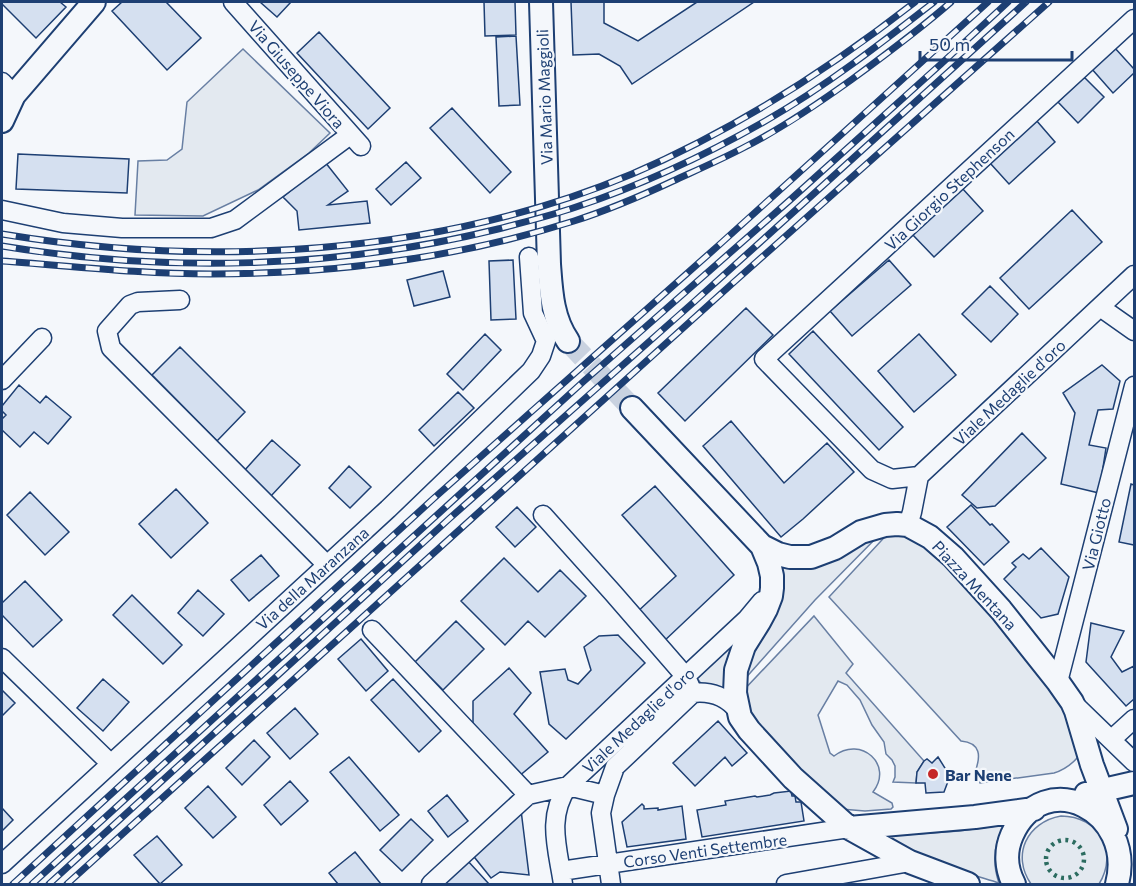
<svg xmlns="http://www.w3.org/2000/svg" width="1136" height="886" font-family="Commissioner,sans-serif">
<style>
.green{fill:#e3e9f0;stroke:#687fa3;stroke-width:1.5}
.building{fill:#d5e0f0;stroke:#1d3f73;stroke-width:1.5}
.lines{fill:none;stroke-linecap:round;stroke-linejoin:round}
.tertiary-tunnel{stroke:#c9d2e0;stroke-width:22;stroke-dasharray:22 11;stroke-linecap:butt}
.minor-casing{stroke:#1d3f73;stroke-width:21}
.tertiary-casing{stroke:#1d3f73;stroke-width:26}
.minor{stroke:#f4f7fb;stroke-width:18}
.tertiary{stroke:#f4f7fb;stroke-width:22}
.rail-casing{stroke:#1d3f73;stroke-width:7}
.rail{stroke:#f4f7fb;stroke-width:4.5;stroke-dasharray:14;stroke-linecap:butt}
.hedge{stroke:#2c6c60;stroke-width:4.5;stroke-dasharray:3 4.5;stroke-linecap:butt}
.poi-dot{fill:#c62828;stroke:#f4f7fb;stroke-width:2}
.labels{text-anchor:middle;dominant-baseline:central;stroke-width:4.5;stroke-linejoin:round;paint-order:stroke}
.street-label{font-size:16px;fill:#1d3f73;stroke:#f4f7fb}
.poi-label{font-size:16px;font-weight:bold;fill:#1d3f73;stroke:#f4f7fb;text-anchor:start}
</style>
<rect width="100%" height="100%" fill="#f4f7fb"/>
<path class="green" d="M243,49L330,133L309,153L258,190L203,216L135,215L138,161L167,160L182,149L187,102Z
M888,526L815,600L735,690L777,555Z
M893,528L920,534L1070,704L1078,757C1071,765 1064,770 1054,773L980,783L975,772C981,756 981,743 961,741L829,597Z
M814,616L853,664L846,673L924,761L917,772L916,783L893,782L895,777V766L892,760L886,754L884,742L872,725L860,700L847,685L838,681L818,715L830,753L834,756C861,735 894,765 873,792L892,803L893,807L891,809L865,811L841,809L803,775L746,712L740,694Z
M738,636L726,691L703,686L696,677Z
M1061,816C1099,816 1119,852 1099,884H1031C1011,855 1027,822 1061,816Z
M1004,825C994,843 992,863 999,883C964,872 914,859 887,836L959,831Z"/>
<path class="building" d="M2,2H60L66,7L36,38L2,4Z
M122,2H166L201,38L167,70L112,11Z
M260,2H291L277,17Z
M484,2H515L516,35L485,36Z
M571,2H604V23L638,41L697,2H754L632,84L620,66L599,54L573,55Z
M319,32L390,108L368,129L297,53Z
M516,36L520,105L499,106L496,37Z
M1114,47L1134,69V73L1113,93L1091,68Z
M1084,77L1104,97L1078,123L1058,102Z
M452,108L511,172L490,193L430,128Z
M1036,120L1055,142L1009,184L990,163Z
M18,154L129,159L127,193L16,189Z
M325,162L348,191L328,205L367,201L370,223L299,230L297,211L283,197Z
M406,162L421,178L391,205L376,189Z
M962,188L983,211L934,257L912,234Z
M1072,210L1102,242L1029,309L1000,278Z
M513,260L516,319L491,320L489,261Z
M889,260L911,285L852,336L830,311Z
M443,271L450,297L414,306L407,280Z
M990,286L1018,314L991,342L962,314Z
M746,308L773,335L685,421L658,393Z
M813,331L903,427L879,450L789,354Z
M485,334L501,350L463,390L447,374Z
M919,334L956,375L914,412L878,371Z
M180,347L245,412L217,441L152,375Z
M1102,365L1120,381L1113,409L1098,410L1089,445L1106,448L1099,493L1061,484L1075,413L1063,393Z
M19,385L40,403L46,396L71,417L48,444L34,432L20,447L2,430V419L6,415L2,411V406Z
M458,392L474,408L434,446L419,430Z
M731,421L784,483L827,443L854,472L803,519L781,537L703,446Z
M1022,433L1046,458L995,506L977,508L962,495Z
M272,440L300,465L271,496L244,471Z
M349,466L371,487L350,508L329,488Z
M1131,484L1134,485V545L1119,542Z
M655,486L734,575L662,643L635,614L676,576L622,515Z
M176,489L208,523L171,558L139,524Z
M30,492L69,532L45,555L7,515Z
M971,505L990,525L992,524L1009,542L984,565L947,527Z
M517,507L536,527L515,547L496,527Z
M1041,548L1069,577L1058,614L1041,618L1004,579L1016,567L1012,563L1023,554L1029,559Z
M261,555L279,576L249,601L231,580Z
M504,558L538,592L560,570L586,596L545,637L528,621L505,645L461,601Z
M25,581L62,620L33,647L2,615V603Z
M198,590L224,614L203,636L178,613Z
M132,595L182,645L163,664L113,615Z
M456,621L484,649L443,690L415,662Z
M1091,623L1124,631L1111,657L1122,672L1134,666V699L1126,706L1086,662Z
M618,635L645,663L566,739L549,724L540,672L565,669L568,680L578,684L591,670L584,647L599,636Z
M361,639L388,671L366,691L338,659Z
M509,668L531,693L514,714L548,752L518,777L473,724V701Z
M103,679L129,702L103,731L77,708Z
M393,679L441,731L419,752L371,700Z
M2,690L15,703L2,716Z
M295,708L318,734L290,759L267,733Z
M718,721L747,753L732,766L725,757L695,786L673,763Z
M254,740L270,757L242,785L226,768Z
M349,757L399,815L380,831L330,772Z
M938,757L950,776L944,792L926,793L925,783H916L917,772L924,761L927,759L932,763Z
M290,781L308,801L281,825L264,805Z
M208,786L236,817L213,838L185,808Z
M791,791L792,796H795L796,802H801L804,821L702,837L697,810L726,805L725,801L755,796L757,797L770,795L774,793Z
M447,795L468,821L448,837L428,811Z
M642,804L644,806V809L658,808V810L682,806L686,839L627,847L622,822Z
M2,808L13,820L2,831Z
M521,810L529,875L500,872L491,878L471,853Z
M411,819L433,840L402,871L380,850Z
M157,836L182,865L160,884L134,855Z
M355,852L381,884H338L329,873Z
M467,860L489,884H446L443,881Z"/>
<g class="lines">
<path class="tertiary-tunnel" d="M568,341L632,408"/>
<g class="minor-casing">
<path id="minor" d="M233,2L361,146
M2,82L14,95
M2,210L63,223L122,228H211L235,220L350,135
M180,300L138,302L130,305L107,331L111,348L327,565
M1100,307L1134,331
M2,380L42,338
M919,476L892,479L872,470L764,359L1134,19
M543,515L613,593L686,677L690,686
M908,525L912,512L919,476L1134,275
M372,630L528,795
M2,658L110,763
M1058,682L1134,386
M1073,703L1134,762
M1112,739L1134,719
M2,864L388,509L531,371L541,356L546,341L533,313L529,257
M561,871L849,828
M431,884L528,795L568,786L605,795
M563,884C558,849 546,818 568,786L747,619L762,601
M611,884L601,813L605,795L615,767L693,693C711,691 727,697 738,711
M786,884L910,862"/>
</g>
<g class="tertiary-casing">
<path id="tertiary" d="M541,2L549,264C551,291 552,318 568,341
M2,121L14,95L94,2
M632,408L762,546L778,554L790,557H811L835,548L861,532L885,525L897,524L908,525L930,537L953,557L1001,610L1058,682L1072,702L1076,711L1092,765L1116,829
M762,546L769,563L772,576V588L771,596L766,609L759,622L744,646L736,670L735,693L740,717L749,730L793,778L849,828L910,862L968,884
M1086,794L1134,783
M849,828L975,817L1034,809
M1014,884C1006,869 1005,851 1012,835C1044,764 1136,811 1117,884"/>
</g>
<use href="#minor" class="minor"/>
<use href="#tertiary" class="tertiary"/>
<g class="rail-casing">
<path id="rail" d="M2,234C208,268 437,256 632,174C734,130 828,70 915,2
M2,246C166,273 336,269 498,229C524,222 550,216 576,207C642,185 706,155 767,120C826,86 880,44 934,2
M2,261C71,266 141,274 211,274C333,274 457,258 574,221C608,210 641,196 673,181C697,170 720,160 743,148C781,129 816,105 851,80C885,55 919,30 951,2
M13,884L433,499L719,245L988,2
M32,884L584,381L790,200L941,64L1008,2
M49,884L450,518L695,301L1026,2
M67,884L734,282L1049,2"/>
</g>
<use href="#rail" class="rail"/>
<path class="hedge" d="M1046 859a19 19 0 1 1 38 0a19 19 0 1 1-38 0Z"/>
</g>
<circle class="poi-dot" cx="933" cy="774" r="6"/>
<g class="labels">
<g class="street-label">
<text transform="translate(297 74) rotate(49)">Via Giuseppe Viora</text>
<text transform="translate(544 97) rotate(-92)">Via Mario Maggioli</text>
<text transform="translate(949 189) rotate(-43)">Via Giorgio Stephenson</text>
<text transform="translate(1009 392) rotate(-43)">Viale Medaglie d'oro</text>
<text transform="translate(1096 534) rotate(-76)">Via Giotto</text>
<text transform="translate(312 578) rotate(-42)">Via della Maranzana</text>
<text transform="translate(975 585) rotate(47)">Piazza Mentana</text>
<text transform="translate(638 720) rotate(-43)">Viale Medaglie d'oro</text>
<text transform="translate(705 850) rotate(-8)">Corso Venti Settembre</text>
</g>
<g class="poi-label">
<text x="945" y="774">Bar Nene</text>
</g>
</g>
<rect width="1136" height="886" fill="none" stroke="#1d3f73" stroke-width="6"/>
<path d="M920 51v9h152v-9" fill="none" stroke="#1d3f73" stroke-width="3"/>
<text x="929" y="51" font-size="18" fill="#1d3f73" stroke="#f4f7fb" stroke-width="4.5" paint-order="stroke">50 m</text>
</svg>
